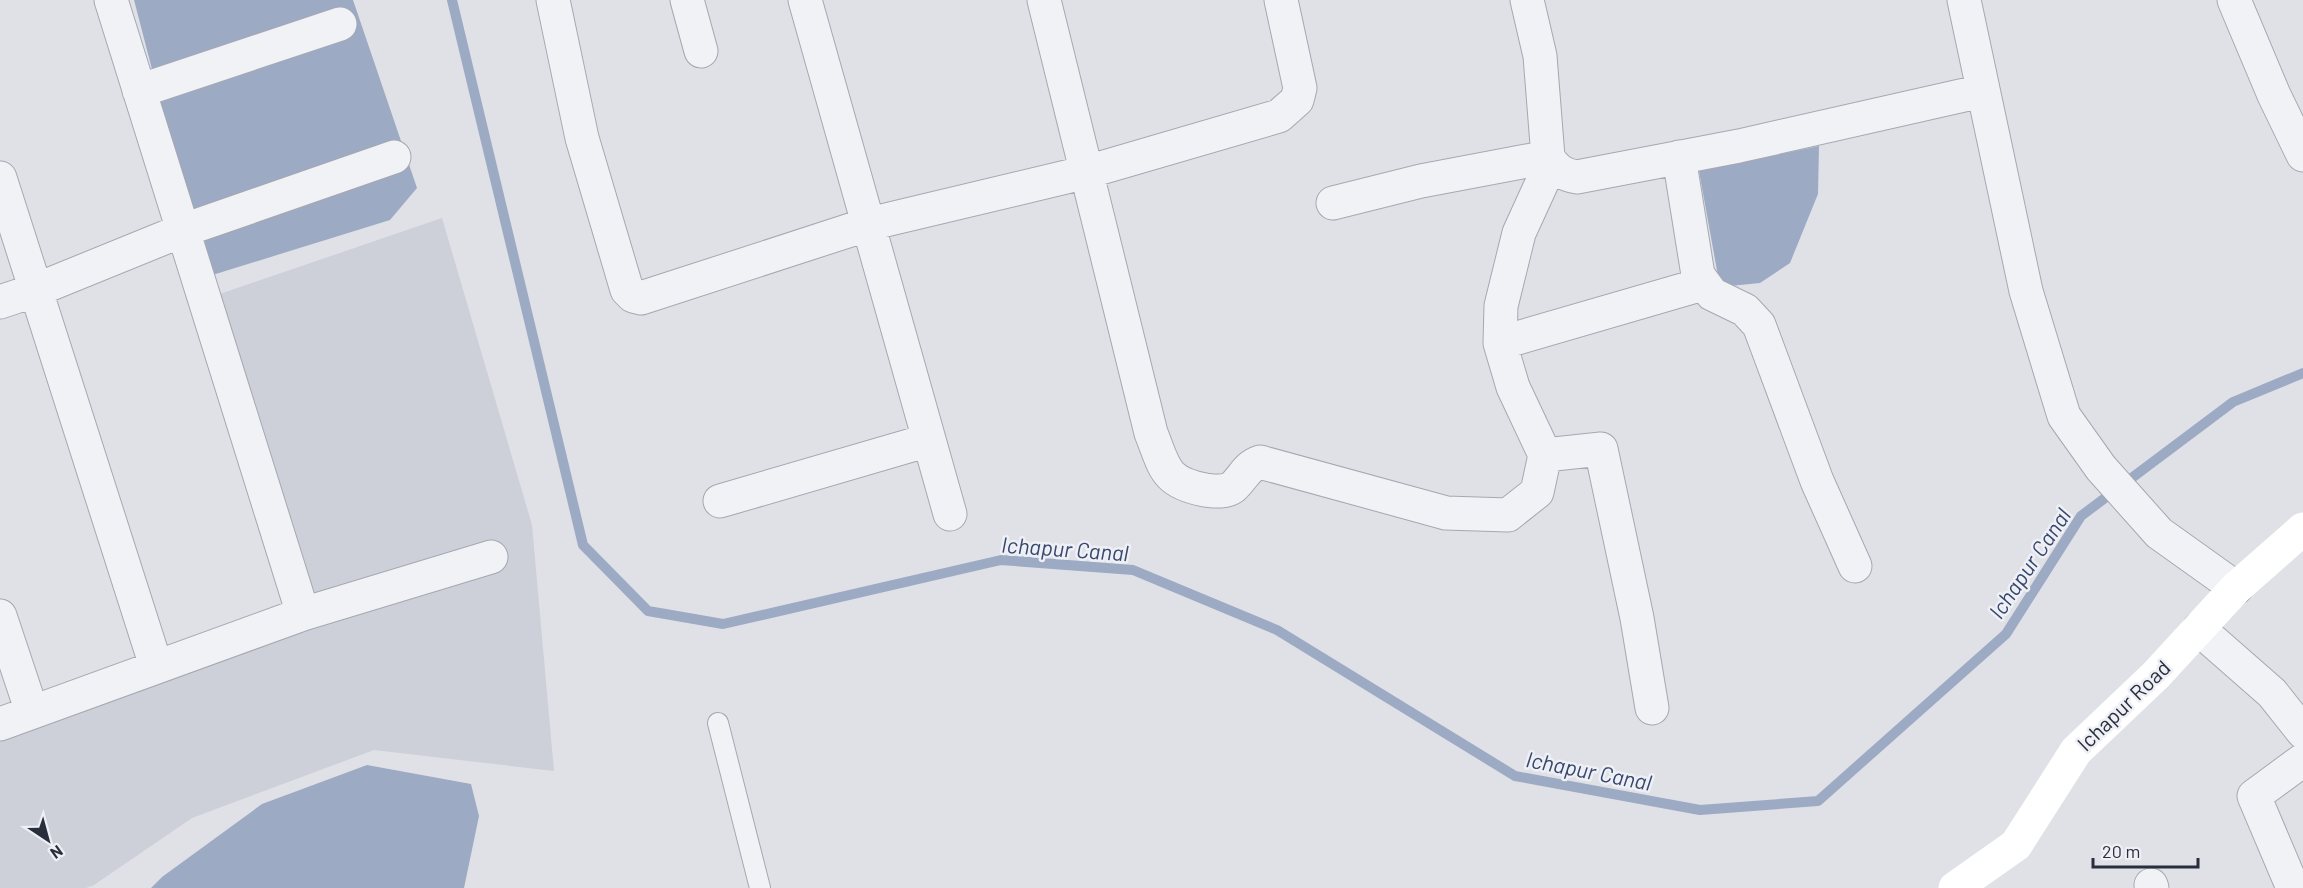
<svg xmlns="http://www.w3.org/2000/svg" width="2303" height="888" font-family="Barlow,sans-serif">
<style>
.built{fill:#cdd0d9}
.water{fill:#9daac4}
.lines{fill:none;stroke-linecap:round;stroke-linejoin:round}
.stream{stroke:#9daac4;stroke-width:10}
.lane-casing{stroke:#a5a8b1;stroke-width:22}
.street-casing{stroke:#a5a8b1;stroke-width:35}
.lane{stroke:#f1f2f6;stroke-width:20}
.street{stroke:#f1f2f6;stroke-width:33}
.secondary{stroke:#fff;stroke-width:33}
.labels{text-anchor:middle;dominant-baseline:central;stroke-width:5;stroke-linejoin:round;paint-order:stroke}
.street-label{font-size:21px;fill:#292e3d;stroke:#eef0f5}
.water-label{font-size:22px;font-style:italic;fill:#37476d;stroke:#eef0f5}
</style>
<rect width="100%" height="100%" fill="#dfe1e7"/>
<path class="built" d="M442,218L532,525L554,771L374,750L192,818L94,885L86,888H0V734L314,617L211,297Z"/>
<path class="water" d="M134,0H353L417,188L390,220L206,277Z
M1819,146L1818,194L1790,263L1760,283L1720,287L1699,171Z
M367,765L471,784L479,816L464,888H151L162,877L262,804Z"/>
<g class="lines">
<path class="stream" d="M452,0L583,545L648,611L723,624L1001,560L1133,570L1277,630L1515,776L1700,810L1818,801L2006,634L2081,516L2233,402L2303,373"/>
<g class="lane-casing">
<path id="lane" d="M718,723L760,888"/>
</g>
<g class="street-casing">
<path id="street" d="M111,0L303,614
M553,0L582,138L627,290L633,296L641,298L869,224L1087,172L1279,116L1297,100L1300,88L1281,0
M687,0L701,51
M805,0L950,514
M1044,0L1151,433C1165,468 1164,482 1205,490C1214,491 1225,493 1233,487C1243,478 1247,466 1260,462L1446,513L1508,515L1537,492L1545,455L1601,449L1637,618L1652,708
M1527,0L1540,56L1548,157C1555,169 1563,175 1577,177L1739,146L1982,91
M1964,0L2026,291L2064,416L2101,468L2159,533L2236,588
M2234,0L2274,95L2303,155
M139,91L340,24
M1679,157L1698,275L1712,294L1745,310L1759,325L1817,481L1855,566
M0,178L156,666
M1333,203L1421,181L1548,157
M0,302L36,290L181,231L394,157
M1500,343L1703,284
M1545,455L1513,387L1500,343L1501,306L1519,233L1551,163
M720,501L929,440
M0,616L32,712
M2199,629L2272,693L2303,732
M0,724L303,614L491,557
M2151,885L2152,888
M2293,888L2254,796L2303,760"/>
</g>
<use href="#lane" class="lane"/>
<use href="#street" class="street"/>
<path class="secondary" d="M1955,888L2016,845L2076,751L2156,675L2236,588L2303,529"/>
</g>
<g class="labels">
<g class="street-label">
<text transform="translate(2123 705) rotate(-44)">Ichapur Road</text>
</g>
<g class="water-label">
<text transform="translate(1065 548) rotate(4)">Ichapur Canal</text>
<text transform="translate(2029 563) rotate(-56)">Ichapur Canal</text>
<text transform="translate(1589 770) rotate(11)">Ichapur Canal</text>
</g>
</g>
<g transform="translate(48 840) rotate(144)" stroke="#eef0f5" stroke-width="4.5" paint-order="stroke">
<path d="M0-4.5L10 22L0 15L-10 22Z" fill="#292e3d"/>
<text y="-9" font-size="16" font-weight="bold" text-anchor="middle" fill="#292e3d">N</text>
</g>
<path d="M2093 858v9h105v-9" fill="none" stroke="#292e3d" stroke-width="3"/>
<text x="2102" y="858" font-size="18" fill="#292e3d" stroke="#eef0f5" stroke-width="4.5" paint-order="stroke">20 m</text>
</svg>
